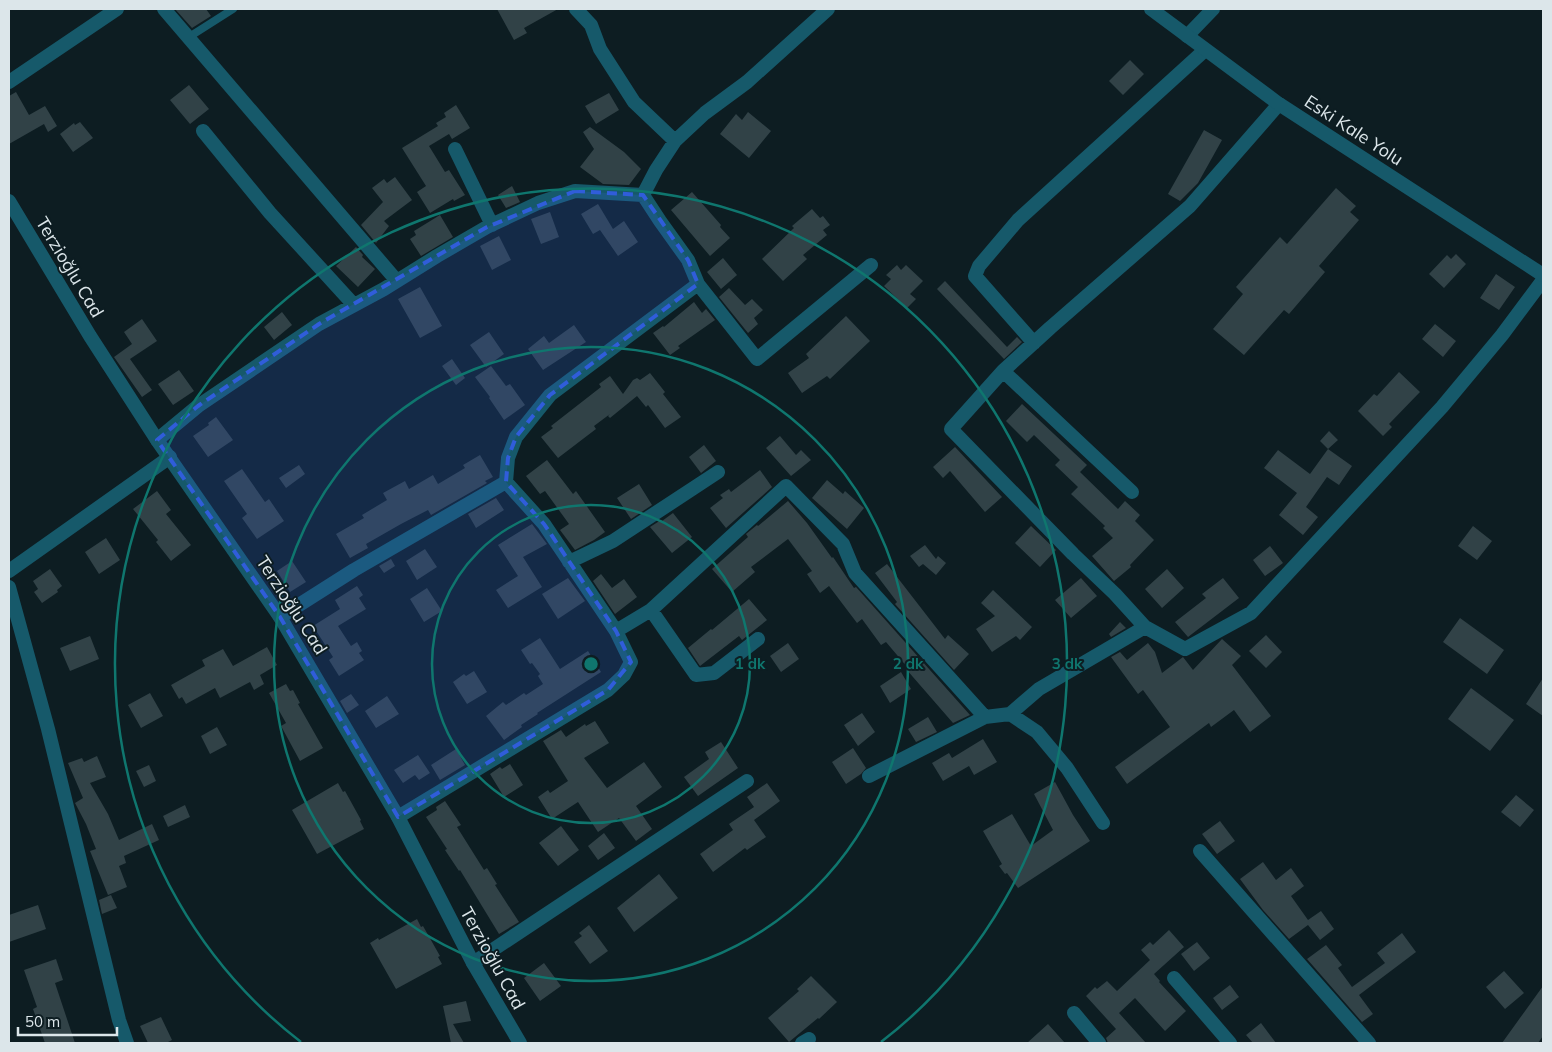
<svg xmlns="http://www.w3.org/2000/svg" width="1552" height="1052" font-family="Mulish,sans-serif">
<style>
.building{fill:#314247}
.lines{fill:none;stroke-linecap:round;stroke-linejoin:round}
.service{stroke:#16596a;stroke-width:8}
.minor{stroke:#16596a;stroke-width:14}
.tertiary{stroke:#16596a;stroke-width:14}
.marked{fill:#305dda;fill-opacity:0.2;stroke:#305dda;stroke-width:4;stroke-dasharray:10 6;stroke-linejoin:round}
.ring{fill:none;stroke:#0f766e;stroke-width:2.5}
.labels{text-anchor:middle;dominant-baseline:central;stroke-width:4;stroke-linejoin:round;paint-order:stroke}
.street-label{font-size:18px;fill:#dce6ea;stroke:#0d1d22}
.centre{fill:#0f766e;stroke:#0d1d22;stroke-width:2.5}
.ring-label{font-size:15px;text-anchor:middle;font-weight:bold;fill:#0f766e;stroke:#0d1d22;stroke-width:4;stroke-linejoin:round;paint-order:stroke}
</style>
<rect width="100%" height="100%" fill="#0d1d22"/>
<path class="building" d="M175,9H206L211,16L192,28Z
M497,9H558L524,28L527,33L514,40Z
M1130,60L1144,74L1123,95L1109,81Z
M189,85L209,109L190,124L170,100Z
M16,92L29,115L45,106L57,126L48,132L44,124L9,144V96Z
M609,93L619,110L596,124L585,106Z
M456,105L470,128L452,139L449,134L429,146L445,172L449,170L465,195L454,201L453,199L430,213L417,192L426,186L402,148L438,126L436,123L446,117L444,113Z
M748,112L771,131L749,158L720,134L736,114L742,120Z
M80,122L93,138L73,152L60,134L74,123L75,125Z
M590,127L624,152L641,169L629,185L603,184L580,167L594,149L583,132Z
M1204,130L1222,140L1198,183L1180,201L1168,194Z
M395,177L412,200L384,221L389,226L376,243L361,225L383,202L372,188L384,179L387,183Z
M512,186L520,202L506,208L498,195Z
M1336,188L1356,206L1350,212L1359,220L1319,266L1325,272L1289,314L1284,310L1244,355L1213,329L1243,294L1236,287L1280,237L1287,244Z
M692,192L721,225L720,227L730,238L710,256L671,210Z
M598,204L613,229L624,221L638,242L618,256L600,230L593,234L581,214Z
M812,209L820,218L823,216L830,225L823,230L827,235L803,255L807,259L783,281L762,259L794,228L792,226Z
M550,212L559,237L541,244L531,219Z
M440,215L453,237L421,256L410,239L416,235L414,231Z
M499,236L511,260L492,270L480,246Z
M356,247L363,255L362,257L375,269L358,287L336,266Z
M1456,254L1466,264L1444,288L1429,274L1447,255L1451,259Z
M723,258L737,275L721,289L707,272Z
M897,265L901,270L906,265L923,281L910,294L916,299L907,308L884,286L891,279L886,275Z
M1496,274L1515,287L1499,310L1480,298Z
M945,281L1007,347L1017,337L1022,342L1004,359L937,289Z
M420,287L442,326L420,338L398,299Z
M729,288L745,305L752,299L763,310L754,318L758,324L748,333L719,297Z
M694,302L702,313L706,309L715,320L678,346L680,348L670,355L653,333L663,326L664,327Z
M282,312L292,325L274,340L264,327Z
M846,316L870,341L830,379L827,376L802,393L788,373L809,358L806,354Z
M142,319L157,341L130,359L152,390L142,397L114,357L132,344L124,332Z
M1435,324L1456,341L1443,357L1422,339Z
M574,325L586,342L543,370L528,349L544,336L549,343Z
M489,332L504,354L486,367L470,345Z
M452,359L465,378L456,385L442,366Z
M491,366L506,386L510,384L525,405L504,420L489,398L490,397L475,377Z
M179,370L194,391L173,405L158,384Z
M1399,372L1420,392L1389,424L1392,427L1383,436L1358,411L1374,394L1377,396Z
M650,373L665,392L663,394L681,417L665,428L648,405L646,407L637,396L610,418L608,416L610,414L594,426L596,429L558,458L541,437L553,428L551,426L601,387L599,384L610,376L623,394L633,380L637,378L640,380Z
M1022,404L1087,465L1080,472L1118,509L1125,501L1140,515L1135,521L1154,540L1130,565L1131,567L1114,581L1092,556L1113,538L1103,528L1105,526L1071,494L1078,487L1055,465L1060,460L1034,435L1027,442L1006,421Z
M216,417L233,440L208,457L193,436L209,425L208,423Z
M1329,431L1338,440L1328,449L1320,441Z
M780,436L796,455L801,450L811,460L791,476L766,448Z
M704,445L716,461L701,473L689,457Z
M955,447L1002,497L985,512L950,471L943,478L933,467Z
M1328,449L1352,466L1339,485L1327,477L1306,507L1318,517L1303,535L1279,515L1297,493L1264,468L1278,450L1310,474Z
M480,455L493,477L485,481L487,483L431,515L428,510L401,524L366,544L368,548L350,558L336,534L364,518L362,515L387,500L383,493L405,481L409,489L433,475L438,484L465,468L463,465Z
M547,460L573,494L576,491L605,532L594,540L575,550L560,530L569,524L545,491L540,494L526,476Z
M299,465L305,474L286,488L279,478Z
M242,469L265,502L269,499L284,521L257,539L242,518L247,514L224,481Z
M760,470L772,487L726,528L710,508L723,498L720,495L729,489L731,492Z
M827,480L843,494L845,491L864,508L847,529L812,498Z
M639,484L652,505L631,519L617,498Z
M157,491L171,510L166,514L191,545L171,561L156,542L158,540L133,509Z
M496,498L504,510L476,528L468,514Z
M788,501L807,523L832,558L833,557L854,588L856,587L970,715L953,723L906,669L908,668L886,642L881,645L862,619L857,623L829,586L820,593L807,574L812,571L788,539L751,567L755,572L732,592L712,569L748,537L746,534L757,525L758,526Z
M673,513L692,537L672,553L650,527L661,520L662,521Z
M532,524L547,544L523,557L542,587L508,608L496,590L518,576L498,545Z
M1031,526L1056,550L1040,567L1015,543Z
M1473,526L1492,541L1477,560L1458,546Z
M106,538L120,560L99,574L85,552Z
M925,545L936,559L938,556L946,563L936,575L923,564L919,567L910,556Z
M1270,546L1283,563L1265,576L1253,560Z
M425,549L437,567L417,580L406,561Z
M391,559L395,566L384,573L379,566Z
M292,561L306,582L290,592L277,571Z
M887,564L945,639L948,635L969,654L954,670L895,604L897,602L875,573Z
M50,569L62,586L57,590L58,592L42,603L34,592L38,589L33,581Z
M1167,569L1184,588L1162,608L1145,589Z
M601,574L612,588L624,579L637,597L615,614L593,581Z
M568,578L585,601L558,619L542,594Z
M1081,578L1097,596L1071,618L1055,600Z
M1223,578L1239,598L1188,637L1175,622L1206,598L1202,594Z
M357,586L363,595L359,598L366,609L338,626L351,646L357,642L362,651L359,653L364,660L339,676L329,660L333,657L313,626L340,609L335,600Z
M427,588L442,611L424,622L410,599Z
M993,590L1032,627L1020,640L1016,636L992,652L976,629L995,616L981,603Z
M749,599L767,620L742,640L739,636L700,666L688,648L711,629L712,630Z
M1460,618L1504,650L1487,674L1443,642Z
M1120,622L1126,628L1111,637L1109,634Z
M1266,635L1282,652L1266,668L1249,651Z
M90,636L99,659L70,671L60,648Z
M540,638L560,669L588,651L601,672L537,713L538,714L521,725L522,727L504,740L486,716L503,702L506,705L524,693L526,695L543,684L538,676L540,674L532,663L530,664L521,650Z
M1222,639L1241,656L1232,665L1271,716L1250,732L1234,710L1211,727L1209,723L1127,784L1115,767L1170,727L1143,690L1138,694L1111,657L1120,652L1127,660L1148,643L1155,652L1162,673L1183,657L1193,670Z
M788,643L799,659L781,672L770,656Z
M267,647L277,665L260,675L264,684L254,690L250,682L220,698L215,688L186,704L182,697L179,699L171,685L205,666L202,660L223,649L233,666Z
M474,671L487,692L467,704L453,682L464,674L466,676Z
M901,672L911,689L890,703L880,686Z
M1543,678V716L1526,704Z
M286,684L290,691L293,690L300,703L298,704L323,748L300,761L281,726L286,723L269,693Z
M1471,688L1514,720L1490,751L1448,719Z
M150,693L163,716L141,728L128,705Z
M351,694L359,705L347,713L340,701Z
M387,696L399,714L376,728L365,711Z
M862,713L875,732L858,746L844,725Z
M928,717L937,732L916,742L908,729Z
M595,721L609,743L584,758L607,788L644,762L662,787L636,806L652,829L636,841L619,818L598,832L578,802L552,819L538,797L548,790L550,793L568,781L543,741L561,730L566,737L585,724L586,726Z
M217,727L227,745L210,754L201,736Z
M983,739L997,762L974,775L969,766L943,781L932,763L949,753L952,758Z
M721,742L738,768L698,796L684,777L709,759L705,752Z
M853,748L866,768L861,774L846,784L832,762Z
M456,749L465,765L440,780L431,765Z
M418,755L430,773L419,780L415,775L403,783L394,770Z
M97,756L106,777L90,783L108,814L119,840L152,824L159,840L124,856L126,863L119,866L127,887L108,895L90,851L96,849L86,824L75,803L83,798L68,763L82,758L84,762Z
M510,764L523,785L504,797L490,774L500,767L502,769Z
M149,765L156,781L144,787L136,771Z
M1055,782L1073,815L1090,841L1018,888L1007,873L1005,874L999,866L1002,864L983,831L1012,814L1031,846L1053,830L1034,794Z
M338,783L343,792L345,791L361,820L360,821L364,829L317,854L292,810Z
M767,783L780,801L754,820L766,837L747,850L745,848L713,872L700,854L733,830L729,824L754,807L747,797Z
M1516,795L1534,810L1520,827L1501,812Z
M445,801L461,825L457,827L484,870L487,868L497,884L495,885L519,922L499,934L460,870L459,871L445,850L447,849L426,817L437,810L436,807Z
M185,805L190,817L168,827L163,816Z
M1220,821L1235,841L1217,854L1202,834Z
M561,826L579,850L558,866L539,843Z
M604,833L615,848L598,860L588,846Z
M1263,862L1276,880L1291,868L1304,886L1291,896L1308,920L1321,911L1334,929L1320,940L1308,925L1289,939L1263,910L1240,879Z
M659,874L678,898L634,932L617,908Z
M111,895L117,908L102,914L99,900Z
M38,905L46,929L9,942V915Z
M417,919L421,927L423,926L440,956L438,957L442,964L396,989L370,943L378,938L379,940Z
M589,925L608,951L590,964L574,942L582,936L579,933Z
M1169,930L1184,947L1154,974L1160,981L1159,982L1186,1011L1165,1031L1135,998L1119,1013L1146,1043H1108L1106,1038L1116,1029L1086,996L1095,987L1097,989L1107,981L1117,991L1150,960L1141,950L1150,942L1153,945Z
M1402,933L1416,952L1359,995L1373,1014L1362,1022L1307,959L1326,945L1342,965L1338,968L1352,987L1385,963L1377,953Z
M1197,942L1210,958L1194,971L1181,954Z
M56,959L63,980L55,983L75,1043H45L33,1009L37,1007L24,970Z
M544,963L561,986L540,1001L524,978Z
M1504,971L1524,993L1505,1009L1486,987Z
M811,976L837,1002L819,1019L818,1018L789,1042L768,1018L799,991L797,989Z
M1230,985L1239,997L1222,1010L1213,998Z
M1543,986V1036L1538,1043H1502Z
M466,1001L471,1021L453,1024L464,1043H451L443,1006Z
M161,1017L172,1040L166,1043H148L140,1026Z
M1261,1023L1276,1043H1253L1246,1035Z
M1048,1024L1065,1043H1027Z"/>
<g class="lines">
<path class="service" d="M189,37L233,9"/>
<path class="minor" d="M164,9L397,281
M576,9L591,25L600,49L634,102L675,141
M1187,36L1213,9
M9,82L117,9
M1279,104L1190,206L1050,328L1003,371L951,429L1073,554L1115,594L1145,627L1185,649L1251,613L1442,407L1502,335L1543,280
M203,131L270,213L354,305
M455,149L492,225
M698,284L757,359L871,265
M1034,343L975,276L979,266L1018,220L1205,50
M1003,371L1132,492
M157,440L198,406L319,324L384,289L437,256L487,227L538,203L575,191L643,195
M569,562L613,541L718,472
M9,571L170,457
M9,587L48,729L119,1020L127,1043
M651,610L696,675L714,673L758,639
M280,617L354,570L506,482
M616,631L651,610L786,486L843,544L855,573L985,717
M1010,714L1039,689L1145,627
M869,776L985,717L1010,714L1037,732L1067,768L1103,823
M398,817L608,690L624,675L631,662L616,631L544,524L506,482L508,458L516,437L550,395L698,284L688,260L660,221L643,195L656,170L675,141L705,113L747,82L828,9
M1200,851L1369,1043
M473,963L747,781
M1174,978L1230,1043
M1074,1013L1099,1043
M802,1043L809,1039"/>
<path class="tertiary" d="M1151,9L1279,104L1543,275
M9,201L90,336L157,440L280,617L398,817L473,963L520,1043"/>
</g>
<path class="marked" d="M575,191L643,195L688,260L698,284L550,395L516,437L508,458L506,482L544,524L616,631L631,662L608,690L398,817L280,617L157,440L198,406L319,324L487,227Z"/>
<g class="ring">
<circle cx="591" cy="664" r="159"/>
<circle cx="591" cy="664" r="317"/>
<path d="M301 1042A476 476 0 1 1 881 1042"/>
</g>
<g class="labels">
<g class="street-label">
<text transform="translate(1354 130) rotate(33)">Eski Kale Yolu</text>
<text transform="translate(70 267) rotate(59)">Terzioğlu Cad</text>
<text transform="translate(292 605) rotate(57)">Terzioğlu Cad</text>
<text transform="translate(493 958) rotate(61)">Terzioğlu Cad</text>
</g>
</g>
<circle cx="591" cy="664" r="8" class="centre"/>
<g class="ring-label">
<text x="750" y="669">1 dk</text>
<text x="908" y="669">2 dk</text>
<text x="1067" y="669">3 dk</text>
</g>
<rect width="1552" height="1052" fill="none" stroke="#dce6ea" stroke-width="20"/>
<path d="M18 1027v8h99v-8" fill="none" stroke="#dce6ea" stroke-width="2.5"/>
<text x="25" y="1027" font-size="15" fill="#dce6ea" stroke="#0d1d22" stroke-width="4" paint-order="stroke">50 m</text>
</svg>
